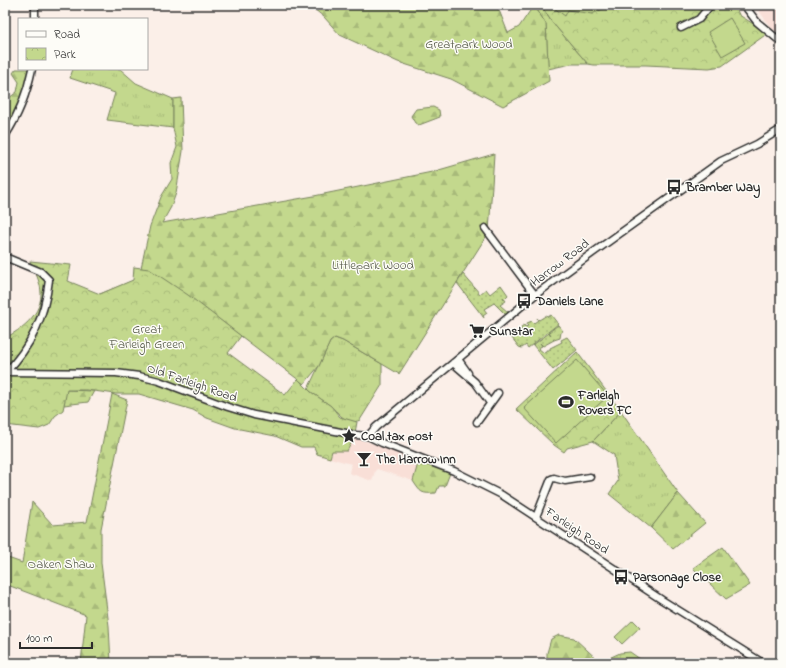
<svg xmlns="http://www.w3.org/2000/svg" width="786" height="668" font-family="'Indie Flower',sans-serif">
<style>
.built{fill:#f9dfd7}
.grass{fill:url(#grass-tufts);stroke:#77825c}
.forest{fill:url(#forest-firs);stroke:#77825c}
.park{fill:url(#park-crowns);stroke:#77825c}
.garden{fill:url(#garden-dots);stroke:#77825c}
.pitch{fill:#c3d88d;stroke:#77825c}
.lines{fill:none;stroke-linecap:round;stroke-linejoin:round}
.minor-casing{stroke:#2b2b2b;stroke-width:9}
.minor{stroke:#fdfcf7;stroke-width:6}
.labels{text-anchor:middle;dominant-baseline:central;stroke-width:3;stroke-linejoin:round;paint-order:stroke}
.park-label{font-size:13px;fill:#515644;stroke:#fdfcf7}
.poi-label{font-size:13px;font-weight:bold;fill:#2b2b2b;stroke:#fdfcf7;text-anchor:start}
.street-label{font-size:13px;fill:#2b2b2b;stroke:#fdfcf7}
</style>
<defs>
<pattern id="grass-tufts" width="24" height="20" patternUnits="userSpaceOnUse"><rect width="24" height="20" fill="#c3d88d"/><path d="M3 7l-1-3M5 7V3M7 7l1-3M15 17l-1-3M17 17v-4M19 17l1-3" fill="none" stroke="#a8ba7a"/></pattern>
<pattern id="forest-firs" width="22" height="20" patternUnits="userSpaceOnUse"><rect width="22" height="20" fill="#c3d88d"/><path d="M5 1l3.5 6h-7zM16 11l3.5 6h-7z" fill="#a8ba7a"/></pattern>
<pattern id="park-crowns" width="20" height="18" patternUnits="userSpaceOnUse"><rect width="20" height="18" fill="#c3d88d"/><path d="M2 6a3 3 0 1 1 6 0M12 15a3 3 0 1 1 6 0" fill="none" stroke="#a8ba7a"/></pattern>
<pattern id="garden-dots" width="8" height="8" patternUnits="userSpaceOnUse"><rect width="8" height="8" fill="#c3d88d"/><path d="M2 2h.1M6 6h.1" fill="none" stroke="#a8ba7a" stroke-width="1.8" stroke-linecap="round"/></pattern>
</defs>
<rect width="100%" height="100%" fill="#fbefe8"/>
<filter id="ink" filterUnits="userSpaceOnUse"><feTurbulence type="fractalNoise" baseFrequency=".025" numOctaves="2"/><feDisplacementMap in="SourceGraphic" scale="8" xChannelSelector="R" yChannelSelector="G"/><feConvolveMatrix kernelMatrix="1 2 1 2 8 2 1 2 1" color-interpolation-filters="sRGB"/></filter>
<g filter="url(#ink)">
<path class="built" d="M758,5H781V34L772,29L757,8Z
M354,438L385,447L419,460L413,481L377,469L375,471L372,481L349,473L351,464L330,458L332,451H347Z"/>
<path class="grass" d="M534,5H541L551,21L588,64H571L548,69L546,24Z
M73,69H120L136,83L173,99V128L107,120L115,93L70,78Z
M335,338L343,341L382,364V385L360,420C346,427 338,411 328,404C321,399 314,395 308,389L330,342Z
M621,411L678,493L651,528L609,494L618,481L614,455L593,441Z
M630,652L640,659L648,660L646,663H598L620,653Z"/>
<path class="forest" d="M309,5H497L508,33L519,27L534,5L546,24L549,81L503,106L451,79L398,62L340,35L324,17Z
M16,69H30L19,107L5,131V101L17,92L19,82L13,73Z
M181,98L183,151L176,193L171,207L162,223L314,196L432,172L494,154L489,232L399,374L343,341L335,338L330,342L319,366L304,384L221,321L100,294L139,278L149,270L141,268L150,226L161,197L172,179L171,163L177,147L173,128V99Z
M433,107L439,110L440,117L419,125L415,123L411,116L416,109Z
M66,390L94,391L88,402L64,405Z
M112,394L127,400L101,529V563L109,626L111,663H81L86,615L5,584V557L22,563L32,502L53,525L87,522Z
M419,460L450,473L445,486H439L436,493C421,494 421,493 413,481Z
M678,493L705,523L673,549L651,528Z
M723,547L750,585L726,599L693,568Z
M559,635L574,638L600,662L533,663L547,660V653L551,639Z"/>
<path class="park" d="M541,5H735L739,15L768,33L722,66L709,68L646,65H594L588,64L551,21Z
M30,261L71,265L68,281L100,294L133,280L134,267L149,269L188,295L241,336L228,353L285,395L298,379L311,392L331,406L340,417L357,422L354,438L347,451H332L330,458L317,454L314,447H301L275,436L235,428L207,418L193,410L139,394H116L86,390H67L63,410L55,416L49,425L39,429L5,425V338C28,326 49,307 38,279C36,272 32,268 30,261Z
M577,352L621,411L593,441L567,448L564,452L554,445L516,409Z"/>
<path class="garden" d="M463,274L480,294L486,289L490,294L501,285L508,295L504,299L503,297L506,301L500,305L509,313L506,315L494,303L484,309L487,313L483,316L484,318L457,283Z
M547,315L548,317L551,315L558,324L528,348L526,345L522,348L519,347L508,333L510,332L512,335L517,332L519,333L521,331V327L524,325L525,327L528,326L527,323L532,321L534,323L538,320L537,318L539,320Z
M558,325L563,331L561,332L560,338L554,340L553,339L554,340L543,346L540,343L542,346L538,348L544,353L546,352V350H550V348L562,342L561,340L567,337L577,350L553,370L533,345L549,333L551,335L549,332Z"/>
<path class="pitch" d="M550,5H611L592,14L568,10L565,16Z
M730,18L745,43L722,56L708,32Z
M577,360L608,396L556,443L524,408Z
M633,620L640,627L622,644L615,637Z"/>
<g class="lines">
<g class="minor-casing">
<path id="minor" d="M35,5V19
M744,5L757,22L781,42
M681,28L699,19L709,7L713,5
M5,136C19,115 27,93 32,69
M485,228L535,295
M5,257L41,272L49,280C45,316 31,347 6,372
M458,359L468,373
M453,363L475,382L490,403
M5,372L116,373L139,376L159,381L228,407L254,415L356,435L368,436
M477,422L498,393
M368,436L376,427L535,295L580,262L721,161L757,144L781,129
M368,436L382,443L454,471L502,495L662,600L763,663
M536,517L551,479L554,478L565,481L590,477"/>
</g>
<use href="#minor" class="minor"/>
</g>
</g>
<defs>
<g id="bus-bare" transform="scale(1.2)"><path d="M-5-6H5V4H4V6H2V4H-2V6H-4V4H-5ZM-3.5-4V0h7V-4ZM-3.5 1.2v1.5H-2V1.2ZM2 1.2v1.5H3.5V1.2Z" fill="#2b2b2b" stroke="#fdfcf7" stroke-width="2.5" paint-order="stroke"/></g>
<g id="supermarket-bare" transform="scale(1.2)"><path d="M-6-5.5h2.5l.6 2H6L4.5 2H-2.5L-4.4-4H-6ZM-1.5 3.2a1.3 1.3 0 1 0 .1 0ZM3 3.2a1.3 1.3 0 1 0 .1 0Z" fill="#2b2b2b" stroke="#fdfcf7" stroke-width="2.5" paint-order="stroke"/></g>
<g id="stadium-bare" transform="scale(1.2)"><path d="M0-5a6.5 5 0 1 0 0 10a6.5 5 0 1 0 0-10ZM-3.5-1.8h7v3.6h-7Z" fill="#2b2b2b" stroke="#fdfcf7" stroke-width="2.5" paint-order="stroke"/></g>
<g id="sight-bare" transform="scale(1.2)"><path d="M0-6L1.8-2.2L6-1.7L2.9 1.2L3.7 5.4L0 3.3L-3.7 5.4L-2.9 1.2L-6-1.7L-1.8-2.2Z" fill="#2b2b2b" stroke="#fdfcf7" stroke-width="2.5" paint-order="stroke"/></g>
<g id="bar-bare" transform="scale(1.2)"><path d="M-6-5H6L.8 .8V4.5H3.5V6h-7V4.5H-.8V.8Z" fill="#2b2b2b" stroke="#fdfcf7" stroke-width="2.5" paint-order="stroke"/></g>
</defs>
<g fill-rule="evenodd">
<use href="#bus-bare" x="674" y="187"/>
<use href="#bus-bare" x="524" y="301"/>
<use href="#supermarket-bare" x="477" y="331"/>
<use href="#stadium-bare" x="566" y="402"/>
<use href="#sight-bare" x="349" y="436"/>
<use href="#bar-bare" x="364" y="459"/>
<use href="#bus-bare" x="621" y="577"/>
</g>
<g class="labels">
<g class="park-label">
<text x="469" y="44">Greatpark Wood</text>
<text x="373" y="265">Littlepark Wood</text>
<text x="147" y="329">Great<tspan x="147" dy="15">Farleigh Green</tspan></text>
<text x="61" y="564">Oaken Shaw</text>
</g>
<g class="poi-label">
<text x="686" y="187">Bramber Way</text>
<text x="536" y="301">Daniels Lane</text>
<text x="489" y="331">Sunstar</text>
<text x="578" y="395">Farleigh<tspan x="578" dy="15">Rovers FC</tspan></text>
<text x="361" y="436">Coal tax post</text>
<text x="376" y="459">The Harrow Inn</text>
<text x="633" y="577">Parsonage Close</text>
</g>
<g class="street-label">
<text transform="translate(560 263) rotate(-37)">Harrow Road</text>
<text transform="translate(192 383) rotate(19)">Old Farleigh Road</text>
<text transform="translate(577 531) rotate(34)">Farleigh Road</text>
</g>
</g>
<rect width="786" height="668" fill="none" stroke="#fdfcf7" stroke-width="20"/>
<rect x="10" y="10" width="766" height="648" fill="none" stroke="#2b2b2b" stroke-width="1.5" filter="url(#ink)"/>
<rect x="18" y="18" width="130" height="52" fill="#fdfcf7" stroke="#a9a8a5"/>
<rect x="26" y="31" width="20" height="6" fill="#fdfcf7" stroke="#a9a8a5"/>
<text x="54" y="38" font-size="12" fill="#2b2b2b">Road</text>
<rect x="26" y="48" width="20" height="12" fill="url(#park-crowns)" stroke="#a9a8a5"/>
<text x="54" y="58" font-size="12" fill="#2b2b2b">Park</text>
<path d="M20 642v6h72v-6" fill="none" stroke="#2b2b2b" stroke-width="2"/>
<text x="26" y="642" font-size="12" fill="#2b2b2b" stroke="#fdfcf7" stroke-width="3" paint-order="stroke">100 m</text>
</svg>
